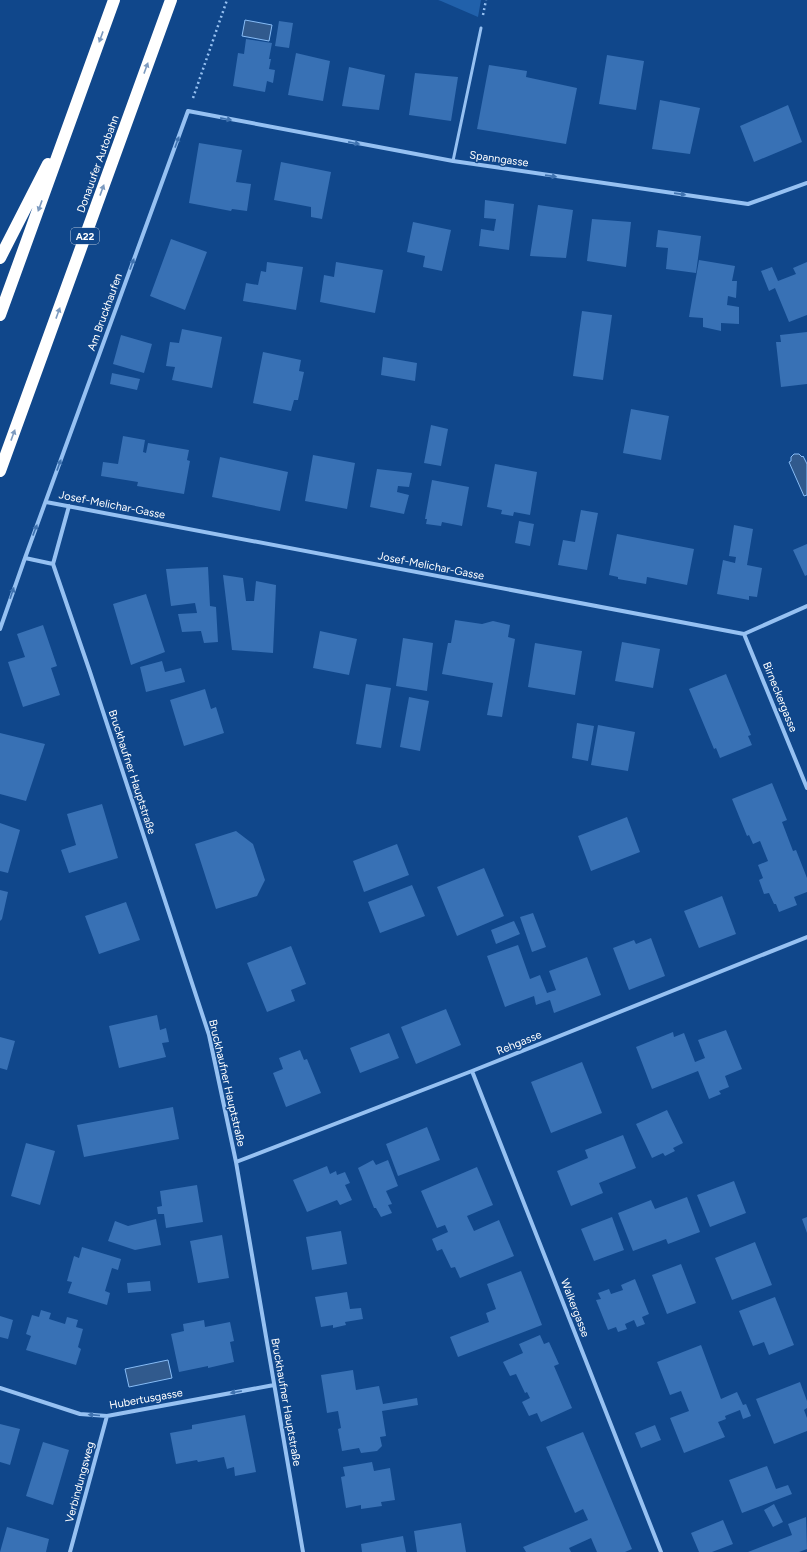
<svg xmlns="http://www.w3.org/2000/svg" width="807" height="1552" font-family="Figtree,sans-serif">
<style>
.green{fill:#2161ab}
.water{fill:#315a8d;stroke:#87bcf6}
.building{fill:#3871b5}
.lines{fill:none;stroke-linecap:round;stroke-linejoin:round}
.path{stroke:#96c1f2;stroke-width:2.5;stroke-dasharray:2 3;stroke-linecap:butt}
.service{stroke:#96c1f2;stroke-width:3}
.minor{stroke:#96c1f2;stroke-width:4}
.motorway{stroke:#fff;stroke-width:12}
.oneway{fill:#7c9abf}
.oneway2{fill:#3f72af}
.labels{text-anchor:middle;dominant-baseline:central;stroke-width:3;stroke-linejoin:round;paint-order:stroke}
.shield{fill:#10478b;stroke:#b7c8dc;stroke-width:1}
.shield-label{font-size:10px;font-weight:bold;fill:#fff}
.street-label{font-size:11px;fill:#fff;stroke:#10478b}
</style>
<rect width="100%" height="100%" fill="#10478b"/>
<path class="green" d="M438,0H481L478,17L441,1Z"/>
<path class="water" d="M245,20L272,25L269,41L242,36Z
M794,454H799L802,457L803,456L807,464V495L804,496L789,462L791,461V457Z
M168,1360L172,1378L129,1387L125,1369Z"/>
<path class="building" d="M279,21L293,23L289,48L275,46Z
M246,39L272,43L269,59H271L269,69L275,70L273,83L267,81L265,92L233,86L238,53L244,54Z
M296,53L330,61L323,101L288,95Z
M607,55L644,61L636,110L599,104Z
M489,65L527,71L526,77L577,88L566,144L477,129Z
M349,67L385,75L379,110L342,106Z
M415,73L458,77L451,121L409,115Z
M660,100L700,108L690,154L652,149Z
M788,105L802,142L754,162L740,126Z
M199,143L242,150L236,182L251,184L247,211L232,209L231,211L189,203Z
M281,162L331,172L322,219L311,217V207L274,200Z
M485,200L514,204L509,250L479,246L481,229L494,231L496,219L484,218Z
M538,205L573,210L566,258L530,256Z
M592,219L631,222L626,267L587,261Z
M413,222L451,230L442,271L423,267L425,256L407,252Z
M658,230L701,236L696,273L666,269L668,248L656,247Z
M171,239L207,252L185,310L150,296Z
M699,260L735,266L732,281H737L736,298L728,296L727,305L739,307V324L721,323V331L703,327V318L689,317Z
M267,262L303,267L296,310L243,301L246,283L258,285L261,271L266,272Z
M336,262L383,270L375,313L320,302L324,275L334,277Z
M807,262V315L789,322L775,288L769,291L761,271L772,267L778,281L796,274L793,268Z
M582,311L612,315L603,380L573,376Z
M182,329L222,337L212,388L172,380L175,367L166,366L170,342L179,343Z
M807,332V384L781,387L776,342H781L780,335Z
M121,335L152,344L144,373L113,364Z
M263,352L301,360L299,371L304,372L298,400H294L291,411L253,403Z
M383,357L417,363L415,381L381,375Z
M112,373L140,379L137,390L110,384Z
M631,409L669,416L661,460L623,453Z
M431,425L448,429L441,466L424,463Z
M123,436L145,440L143,452L146,453L148,443L189,450L187,460L190,461L184,494L137,486L138,482L101,476L103,462L118,464Z
M313,455L355,463L347,509L305,501Z
M220,457L288,472L280,511L212,497Z
M495,464L537,472L530,515L514,512L513,516L501,514L502,510L487,507Z
M377,469L412,473L409,487L398,486L397,492L409,495L404,514L370,507Z
M432,480L469,487L462,526L442,522L441,526L426,524L427,519H425Z
M581,510L598,513L587,570L558,565L563,540L575,542Z
M519,521L534,524L530,546L515,543Z
M734,525L753,529L747,565L762,568L757,597L749,596V600L717,594L723,560L735,563L736,557L729,556Z
M617,534L694,549L687,585L647,577L646,584L618,579V577L609,575Z
M807,544V575L805,576L793,550Z
M208,567L210,606L216,607L218,642L204,643L201,631L182,632L178,614L197,613L195,603L171,606L166,569Z
M223,575L243,578L246,601H254L256,581L276,585L273,653L232,650Z
M146,594L165,652L131,665L113,604Z
M455,620L482,624L493,621L510,625L508,637L515,639L502,717L487,715L493,683L442,674L448,643H451Z
M43,625L57,666L51,668L60,695L23,707L8,662L25,657L17,634Z
M320,631L357,639L349,675L313,668Z
M403,638L433,643L427,691L396,686Z
M622,642L660,649L653,688L615,681Z
M535,643L582,651L575,695L528,687Z
M162,661L165,672L181,668L185,682L146,692L140,667Z
M726,674L751,735L748,736L752,745L720,758L716,748L714,749L689,689Z
M366,684L391,688L381,748L356,744Z
M205,689L211,709L216,707L224,733L184,746L170,700Z
M409,697L429,701L420,751L400,747Z
M577,723L594,726L588,761L572,758Z
M598,725L635,732L628,771L591,765Z
M0,733L45,744L26,801L0,794Z
M772,783L787,820L782,822L793,851L796,850L807,878V892L794,897L797,905L779,912L776,904H774L769,893L764,894L759,880L763,878L758,865L768,861L760,841L753,844L749,835L747,836L732,799Z
M102,804L118,858L69,873L61,850L76,845L67,814Z
M627,817L640,852L591,871L578,836Z
M0,823L20,830L8,873L0,871Z
M236,831L253,844L265,880L257,896L216,909L195,844Z
M397,844L409,875L364,892L353,861Z
M484,868L504,916L457,936L437,887Z
M412,885L425,916L380,933L368,902Z
M0,890L8,892L2,919L0,921Z
M722,896L736,934L699,948L684,911Z
M126,902L140,940L99,954L85,916Z
M533,913L546,947L532,952L520,917Z
M514,921L520,934L496,944L491,930Z
M651,938L665,976L629,990L613,948L634,940L636,944Z
M518,945L530,979L540,975L547,993L556,990L549,971L587,957L601,995L554,1013L550,1000L536,1005L534,996L505,1007L487,956Z
M291,946L306,984L291,990L295,1001L267,1012L247,963Z
M446,1009L461,1045L416,1064L401,1027Z
M157,1015L160,1030L166,1028L169,1042L162,1043L166,1057L119,1068L109,1026Z
M726,1030L742,1069L725,1076L729,1087L719,1091L721,1094L709,1099L698,1071L652,1089L636,1047L673,1032L674,1037L684,1033L695,1062L705,1058L698,1040Z
M389,1033L399,1058L360,1073L350,1048Z
M0,1037L15,1041L7,1070L0,1068Z
M300,1050L304,1060L307,1059L321,1093L286,1107L273,1073L283,1069L279,1058Z
M582,1062L602,1113L551,1133L531,1082Z
M173,1107L179,1139L84,1157L77,1125Z
M667,1110L683,1143L673,1148L675,1151L665,1156L663,1153L652,1158L636,1124Z
M427,1127L440,1160L398,1176L386,1144Z
M623,1135L636,1168L599,1183L603,1193L571,1206L557,1171L588,1158L585,1150Z
M26,1143L55,1151L40,1205L11,1196Z
M373,1160L376,1165L388,1160L398,1186L386,1191L392,1204L388,1205L392,1213L381,1217L376,1208H374L358,1168Z
M327,1166L330,1174L336,1171L337,1175L345,1172L350,1183L345,1185L352,1200L340,1205L337,1200L307,1212L293,1180Z
M477,1167L493,1205L467,1216L474,1231L499,1220L514,1256L460,1278L455,1267L451,1268L442,1249L437,1251L432,1239L448,1232L445,1225L437,1228L421,1191Z
M734,1181L746,1213L710,1227L697,1195Z
M197,1185L203,1222L166,1228L164,1214H158L157,1207L162,1206L160,1191Z
M687,1197L700,1232L668,1244L666,1239L633,1251L618,1213L651,1200L655,1209Z
M612,1217L624,1250L594,1261L581,1229Z
M807,1217V1233L802,1219Z
M156,1219L161,1245L135,1250L108,1241L115,1221L128,1226Z
M341,1231L347,1264L312,1270L306,1237Z
M222,1235L229,1278L198,1283L190,1241Z
M755,1242L772,1285L732,1300L715,1258Z
M82,1247L121,1259L118,1270L112,1268L105,1291L110,1293L107,1305L68,1293L72,1282L67,1281L74,1256L79,1258Z
M681,1264L696,1303L667,1314L652,1275Z
M521,1271L542,1325L458,1357L450,1337L489,1322L486,1313L496,1309L487,1284Z
M635,1279L649,1314L642,1317L645,1324L637,1327L634,1320L625,1324L627,1329L618,1332L616,1327L608,1330L596,1300L601,1299L598,1293L609,1289L611,1294L623,1290L621,1285Z
M150,1281L151,1291L128,1293L127,1283Z
M347,1292L350,1309L361,1308L363,1319L345,1322L346,1325L333,1328V1325L321,1327L315,1297Z
M775,1297L794,1345L769,1355L764,1342L753,1346L739,1311Z
M41,1310L51,1313L49,1319L65,1324L67,1317L78,1320L76,1327L83,1329L78,1347L81,1349L76,1365L26,1350L31,1336L26,1334L32,1315L39,1317Z
M0,1316L13,1320L8,1339L0,1337Z
M204,1320L205,1327L230,1322L234,1341L230,1342L234,1362L208,1368V1366L179,1372L171,1334L184,1331L183,1324Z
M540,1335L544,1344L549,1342L559,1364L554,1366L572,1408L541,1422L537,1413L529,1416L522,1402L530,1398L527,1392L525,1393L516,1374L510,1376L503,1362L523,1353L519,1344Z
M701,1345L721,1399L737,1392L743,1405L746,1404L751,1416L743,1419L740,1410L725,1416L726,1419L718,1422L725,1437L684,1453L670,1418L689,1411L681,1391L670,1395L657,1362Z
M353,1370L356,1390L379,1386L383,1404L417,1398L418,1405L382,1411L386,1436L380,1437L382,1446L377,1451L361,1453L359,1448L342,1451L338,1429L341,1428L338,1411L327,1413L321,1375Z
M800,1382L807,1401V1408L804,1410L807,1418V1431L774,1444L756,1399Z
M245,1415L256,1472L235,1476L234,1467L227,1469L224,1457L198,1462L197,1460L176,1464L170,1433L192,1429V1425Z
M0,1424L20,1429L10,1465L0,1462Z
M655,1425L661,1440L641,1448L635,1433Z
M583,1432L632,1549L625,1552H597L591,1538L569,1548L571,1552H526L523,1547L588,1520L583,1509L575,1513L546,1447Z
M43,1442L69,1450L53,1505L26,1496Z
M372,1462L374,1471L390,1468L395,1500L381,1502L382,1506L361,1509V1505L346,1508L341,1477L345,1476L343,1467Z
M767,1466L776,1489L788,1485L792,1494L742,1513L729,1480Z
M774,1504L783,1522L773,1527L764,1510Z
M806,1517L807,1549L799,1552H748L792,1535L788,1524Z
M723,1520L733,1544L712,1552H699L691,1533Z
M461,1523L466,1552H417L414,1531Z
M7,1527L49,1539L46,1552H0Z
M403,1536L406,1552H362L361,1544Z"/>
<g class="lines">
<path class="path" d="M483,15L486,0
M193,98L227,0"/>
<path class="service" d="M453,161L481,28"/>
<path class="minor" d="M46,502L744,634L807,606
M69,506L53,564L90,672L209,1035L236,1162L303,1552
M25,558L53,564
M0,629L25,558L188,111L453,161L748,204L807,183
M744,634L807,788
M472,1071L661,1552
M236,1162L472,1071L807,937
M0,1388L80,1414L107,1416L274,1385
M70,1552L107,1416"/>
<path class="motorway" d="M0,258L48,164
M0,315L114,0
M0,471L171,0"/>
</g>
<defs><path id="oneway-solid" d="M-6-.8H1V-3.2L6.5 0L1 3.2V.8H-6Z"/></defs>
<g class="oneway">
<use href="#oneway-solid" transform="translate(101 37) rotate(110)"/>
<use href="#oneway-solid" transform="translate(146 68) rotate(-70)"/>
<use href="#oneway-solid" transform="translate(102 190) rotate(-70)"/>
<use href="#oneway-solid" transform="translate(40 206) rotate(110)"/>
<use href="#oneway-solid" transform="translate(58 313) rotate(-70)"/>
<use href="#oneway-solid" transform="translate(13 435) rotate(-70)"/>
</g>
<g class="oneway2">
<use href="#oneway-solid" transform="translate(226 119) rotate(11)"/>
<use href="#oneway-solid" transform="translate(177 142) rotate(-70)"/>
<use href="#oneway-solid" transform="translate(354 143) rotate(11)"/>
<use href="#oneway-solid" transform="translate(551 176) rotate(8)"/>
<use href="#oneway-solid" transform="translate(680 194) rotate(8)"/>
<use href="#oneway-solid" transform="translate(132 264) rotate(-70)"/>
<use href="#oneway-solid" transform="translate(59 465) rotate(-70)"/>
<use href="#oneway-solid" transform="translate(35 530) rotate(-69)"/>
<use href="#oneway-solid" transform="translate(12 593) rotate(-71)"/>
<use href="#oneway-solid" transform="translate(236 1392) rotate(170)"/>
<use href="#oneway-solid" transform="translate(94 1415) rotate(-175)"/>
</g>
<g class="labels">
<rect class="shield" x="71" y="228" width="28" height="16" rx="3"/>
<g class="shield-label">
<text x="85" y="236">A22</text>
</g>
<g class="street-label">
<text transform="translate(499 159) rotate(8)">Spanngasse</text>
<text transform="translate(98 164) rotate(-70)">Donauufer Autobahn</text>
<text transform="translate(105 312) rotate(-70)">Am Bruckhaufen</text>
<text transform="translate(112 505) rotate(11)">Josef-Melichar-Gasse</text>
<text transform="translate(431 566) rotate(11)">Josef-Melichar-Gasse</text>
<text transform="translate(780 697) rotate(68)">Birneckergasse</text>
<text transform="translate(132 772) rotate(72)">Bruckhaufner Hauptstraße</text>
<text transform="translate(519 1043) rotate(-22)">Rehgasse</text>
<text transform="translate(227 1083) rotate(77)">Bruckhaufner Hauptstraße</text>
<text transform="translate(575 1308) rotate(69)">Walkergasse</text>
<text transform="translate(146 1399) rotate(-10)">Hubertusgasse</text>
<text transform="translate(286 1402) rotate(80)">Bruckhaufner Hauptstraße</text>
<text transform="translate(80 1482) rotate(-75)">Verbindungsweg</text>
</g>
</g>
</svg>
